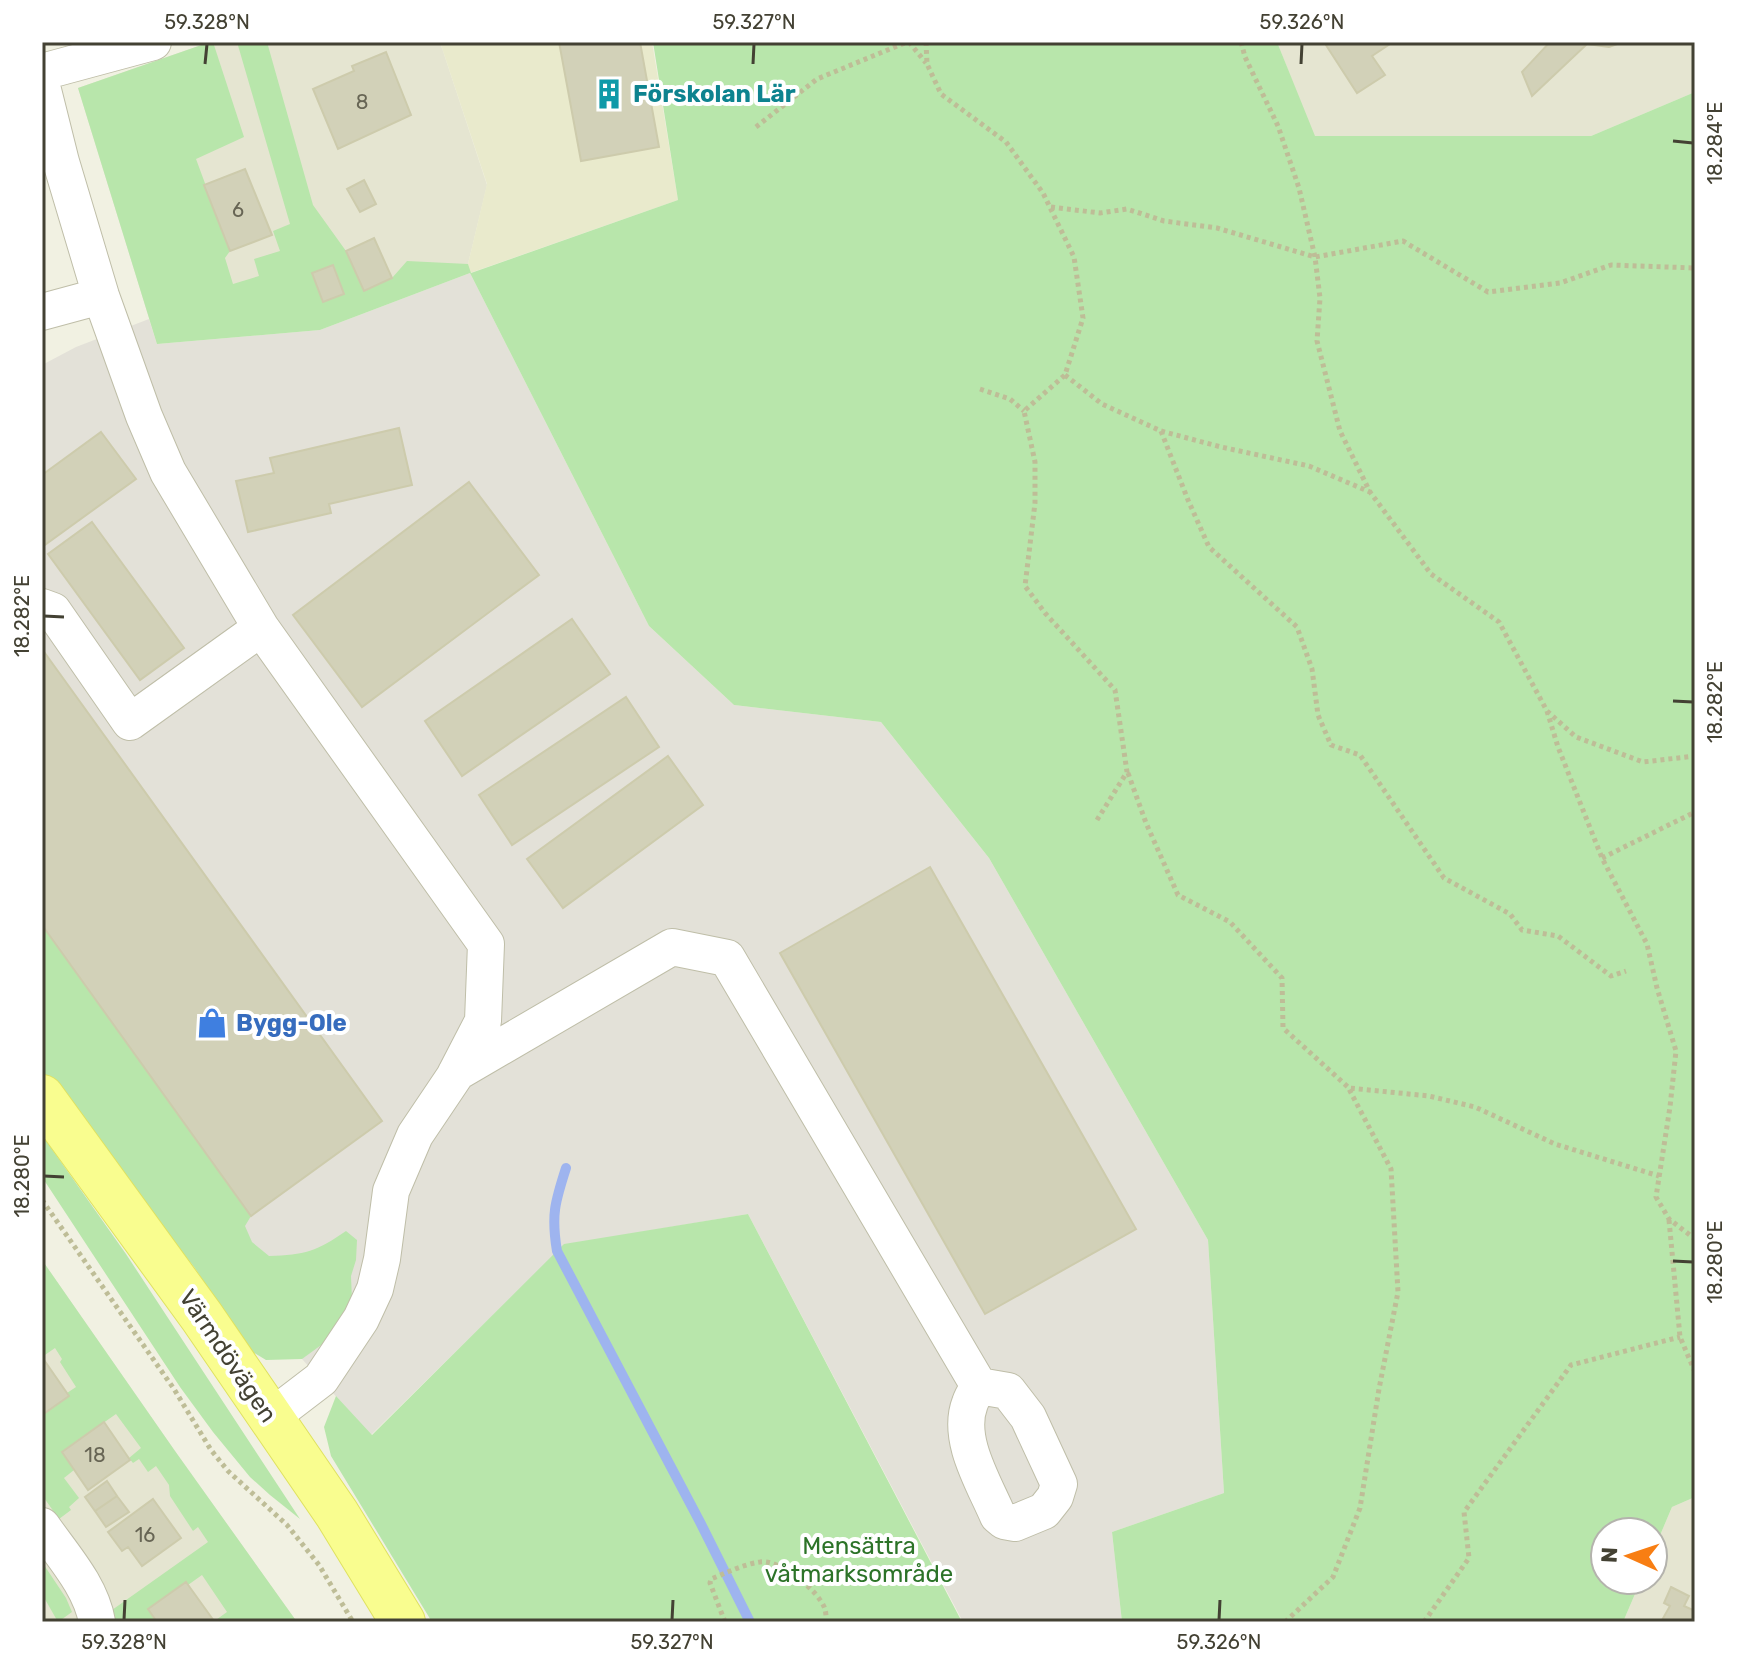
<svg xmlns="http://www.w3.org/2000/svg" width="1737" height="1664" font-family="Rubik,sans-serif">
<style>
.residential{fill:#e5e5d1}
.industrial{fill:#e3e1d8}
.education{fill:#e9eacc}
.green{fill:#b8e6ab}
.lines{fill:none;stroke-linecap:round;stroke-linejoin:round}
.stream{stroke:#9eb4ef;stroke-width:10}
.building{fill:#d2d1b8;stroke:#cdcbac;stroke-width:2}
.minor-casing{stroke:#bfbea8;stroke-width:38}
.major-casing{stroke:#dfe260;stroke-width:46}
.path{stroke:#bebd97;stroke-width:5;stroke-dasharray:4 4;stroke-linecap:butt}
.minor{stroke:#fff;stroke-width:36}
.major{stroke:#f9fd8f;stroke-width:44}
.ticks{fill:none;stroke:#434133;stroke-width:3}
.labels{text-anchor:middle;dominant-baseline:central;stroke-width:8;stroke-linejoin:round;paint-order:stroke}
.number-label{font-size:20px;fill:#676554}
.culture-label{font-size:24px;font-weight:bold;fill:#0d838f;stroke:#fff;text-anchor:start}
.shop-label{font-size:24px;font-weight:bold;fill:#366cbe;stroke:#fff;text-anchor:start}
.street-label{font-size:24px;fill:#434133;stroke:#fff}
.park-label{font-size:24px;fill:#2c7328;stroke:#fff}
.neatline{fill:none;stroke:#434133;stroke-width:3}
.ticks-label{font-size:20px;text-anchor:middle;fill:#434133}
</style>
<rect width="100%" height="100%" fill="#f1f1e2"/>
<path class="residential" d="M210,42H440L487,185L468,264L470,273L157,344L78,88Z
M1277,42H1695V92L1591,136H1314Z
M42,1260L175,1451L297,1622H42Z
M1695,1497V1622H1623L1641,1580H1653V1552L1672,1507Z"/>
<path class="industrial" d="M470,273L649,626L734,705L881,722L989,858L1208,1240L1224,1493L1112,1532L1122,1622H963L748,1214L564,1245L371,1435L302,1359L283,1343L42,996V365L76,347L149,319L157,344L320,330Z"/>
<path class="education" d="M440,42H652L678,200L470,273L468,264L487,184Z"/>
<path class="green" d="M210,42H213L244,137L196,159L230,251L225,258L233,284L259,276L254,259L280,251L273,231L290,224L237,42H267L313,205L346,251L365,291L392,278L407,261L468,264L471,273L678,200L653,42H1277L1315,136H1591L1695,92V1497L1672,1507L1653,1552V1532H1605V1580H1641L1623,1622H1122L1112,1532L1224,1493L1208,1240L989,858L881,722L734,705L649,626L470,273L320,330L157,344L78,88Z
M42,925L251,1216L245,1226L252,1242L269,1256C305,1255 317,1251 346,1231L357,1240L356,1260L351,1276L352,1300L324,1343L302,1359L266,1360L251,1351L194,1267L42,1070Z
M42,1135L126,1254L300,1519L270,1495L250,1477L213,1432L180,1387L42,1177Z
M748,1214L962,1622H432L331,1456L324,1427L336,1396L372,1435L564,1244Z
M42,1260L175,1451L297,1622H213L227,1612L202,1575L188,1585L186,1582L148,1609L157,1622H115L112,1610L208,1542L198,1527L193,1531L170,1496L169,1485L156,1466L148,1472L139,1459L133,1463L129,1458L141,1448L116,1414L62,1452L74,1470L64,1478L79,1498L69,1507L71,1510L59,1519L42,1495V1415L69,1396L67,1393L76,1387L60,1362L62,1359L55,1348L42,1357Z
M44,1565L66,1598L72,1612L58,1622L42,1594L45,1590L42,1585V1566Z"/>
<g class="lines">
<path class="stream" d="M566,1168C555,1202 551,1215 557,1251L700,1522L750,1622"/>
</g>
<path class="building" d="M559,42H640L659,147L581,161Z
M1324,42H1393L1372,56L1385,75L1357,93Z
M1550,42H1623L1609,47L1587,44L1532,96L1522,72Z
M386,52L411,115L338,149L313,89L354,71L352,66Z
M245,169L272,235L230,251L204,185Z
M364,180L376,204L360,212L347,189Z
M374,238L392,278L364,291L346,251Z
M333,265L344,294L323,302L312,273Z
M399,428L412,485L329,504L331,513L248,532L236,481L274,473L270,458Z
M101,432L136,479L42,547V475Z
M469,482L539,575L362,707L293,615Z
M92,522L184,648L140,680L48,554Z
M572,619L610,674L462,776L425,721Z
M42,649L382,1121L251,1216L42,925Z
M626,697L659,747L512,845L479,795Z
M668,756L703,805L563,908L527,859Z
M930,867L1136,1229L985,1314L780,953Z
M42,1357L69,1396L42,1415Z
M104,1422L130,1460L88,1490L62,1452Z
M107,1481L117,1496L95,1511L85,1497Z
M117,1496L129,1512L106,1527L95,1511Z
M153,1499L181,1538L142,1566L128,1547L122,1551L108,1532Z
M186,1582L214,1621L157,1622L148,1609Z
M1671,1587L1689,1596L1684,1606L1695,1611V1622L1662,1620L1670,1606L1664,1603Z"/>
<g class="lines">
<g class="minor-casing">
<path id="minor" d="M42,72L153,42
M42,86L61,162L101,296L144,416L168,472L261,628L486,944L483,1021L454,1077L415,1135L391,1191L382,1259L375,1289L361,1319L321,1379L270,1418
M42,312L101,296
M42,607L53,611L130,722L261,628
M456,1073L672,947L727,958L979,1386C976,1391 972,1397 970,1403C956,1439 984,1483 998,1516L1004,1521L1015,1523L1044,1511L1055,1497L1059,1484L1028,1417L1008,1391L979,1386
M42,1526C62,1555 91,1586 97,1622"/>
</g>
<g class="major-casing">
<path id="major" d="M42,1097L202,1317L337,1514L403,1622"/>
</g>
<path class="path" d="M909,42L926,63
M926,42L927,64L941,94L1006,142L1043,193L1074,257L1083,318L1065,375L1024,411L1035,462V503L1025,586L1045,613L1115,690L1127,772L1097,820
M1241,42L1245,57L1278,126L1299,188L1315,257L1320,298L1317,341L1340,431L1370,492L1431,574L1499,622L1547,711L1558,747L1602,858L1647,944L1657,988L1676,1051L1670,1107L1656,1197L1669,1219L1695,1239
M756,127L817,79L907,42
M1051,207L1100,213L1127,209L1164,221L1217,228L1315,257L1403,241L1488,292L1560,283L1611,265L1695,268
M1065,375L1102,404L1161,431L1221,447L1309,466L1370,492
M980,389L1010,399L1024,411
M1161,431L1188,500L1209,547L1297,627L1312,669L1318,715L1331,745L1360,755L1444,878L1510,914L1522,930L1558,936L1611,976L1626,971
M1547,711L1576,737L1643,762L1695,756
M1128,773L1146,823L1178,895L1230,922L1282,978L1283,1028L1349,1088L1429,1096L1475,1107L1555,1144L1659,1176
M1602,858L1695,812
M42,1200L174,1389L211,1450L228,1471L287,1525L319,1565L353,1622
M1669,1220L1680,1337L1695,1372
M725,1622L710,1583L711,1579C726,1573 744,1564 760,1562C780,1559 819,1591 825,1609C826,1613 826,1618 827,1622
M1285,1622L1333,1577L1360,1508L1379,1389L1398,1292L1391,1169L1349,1089
M1424,1622L1469,1558L1464,1512L1571,1365L1680,1337"/>
<use href="#minor" class="minor"/>
<use href="#major" class="major"/>
</g>
<path class="ticks" d="M205,64L207,44M753,64L754,44M1301,64L1302,44M1673,141L1693,143M44,616L64,617M1673,701L1693,702M44,1176L64,1177M1673,1261L1693,1262M124,1620L125,1600M672,1620L673,1600M1219,1620L1220,1600"/>
<defs>
<g id="building-bare" transform="scale(2.4)"><path d="M-4-6H4V6H1V3H-1V6H-4ZM-2.5-4.3h1.7v1.8h-1.7ZM.8-4.3h1.7v1.8H.8ZM-2.5-1h1.7V.8h-1.7ZM.8-1h1.7V.8H.8Z" fill="#0f9aa8" stroke="#fff" stroke-width="2.5" paint-order="stroke"/></g>
<g id="shop-bare" transform="scale(2.4)"><path d="M-5-2.5h2.3a2.7 3.5 0 0 1 5.4 0H5L5.5 6h-11ZM-1.5-2.5h3a1.5 2.3 0 0 0-3 0Z" fill="#3f7fe0" stroke="#fff" stroke-width="2.5" paint-order="stroke"/></g>
</defs>
<g fill-rule="evenodd">
<use href="#building-bare" x="609" y="94"/>
<use href="#shop-bare" x="212" y="1023"/>
</g>
<g class="labels">
<g class="number-label">
<text x="362" y="102">8</text>
<text x="238" y="210">6</text>
<text x="95" y="1455">18</text>
<text x="145" y="1535">16</text>
</g>
<g class="culture-label">
<text x="633" y="94">Förskolan Lär</text>
</g>
<g class="shop-label">
<text x="236" y="1023">Bygg-Ole</text>
</g>
<g class="street-label">
<text transform="translate(228 1356) rotate(56)">Värmdövägen</text>
</g>
<g class="park-label">
<text x="859" y="1546">Mensättra<tspan x="859" dy="28">våtmarksområde</tspan></text>
</g>
</g>
<rect width="1737" height="1664" fill="none" stroke="#ffffff" stroke-width="88"/>
<g transform="translate(1629 1556) rotate(273)"><circle r="38" fill="#ffffff" stroke="#b4b3ad" stroke-width="2"/>
<path d="M0-6L14 30L0 20L-14 30Z" fill="#f87e13"/>
<text y="-12" font-size="22" font-weight="bold" text-anchor="middle" fill="#434133">N</text>
</g>
<rect x="44" y="44" width="1649" height="1576" class="neatline"/>
<g class="ticks-label">
<text x="207" y="29">59.328°N</text>
<text x="754" y="29">59.327°N</text>
<text x="1302" y="29">59.326°N</text>
<text transform="translate(1715 143) rotate(-90)" y="7">18.284°E</text>
<text transform="translate(22 616) rotate(-90)" y="7">18.282°E</text>
<text transform="translate(1715 702) rotate(-90)" y="7">18.282°E</text>
<text transform="translate(22 1176) rotate(-90)" y="7">18.280°E</text>
<text transform="translate(1715 1262) rotate(-90)" y="7">18.280°E</text>
<text x="124" y="1649">59.328°N</text>
<text x="672" y="1649">59.327°N</text>
<text x="1219" y="1649">59.326°N</text>
</g>
</svg>
